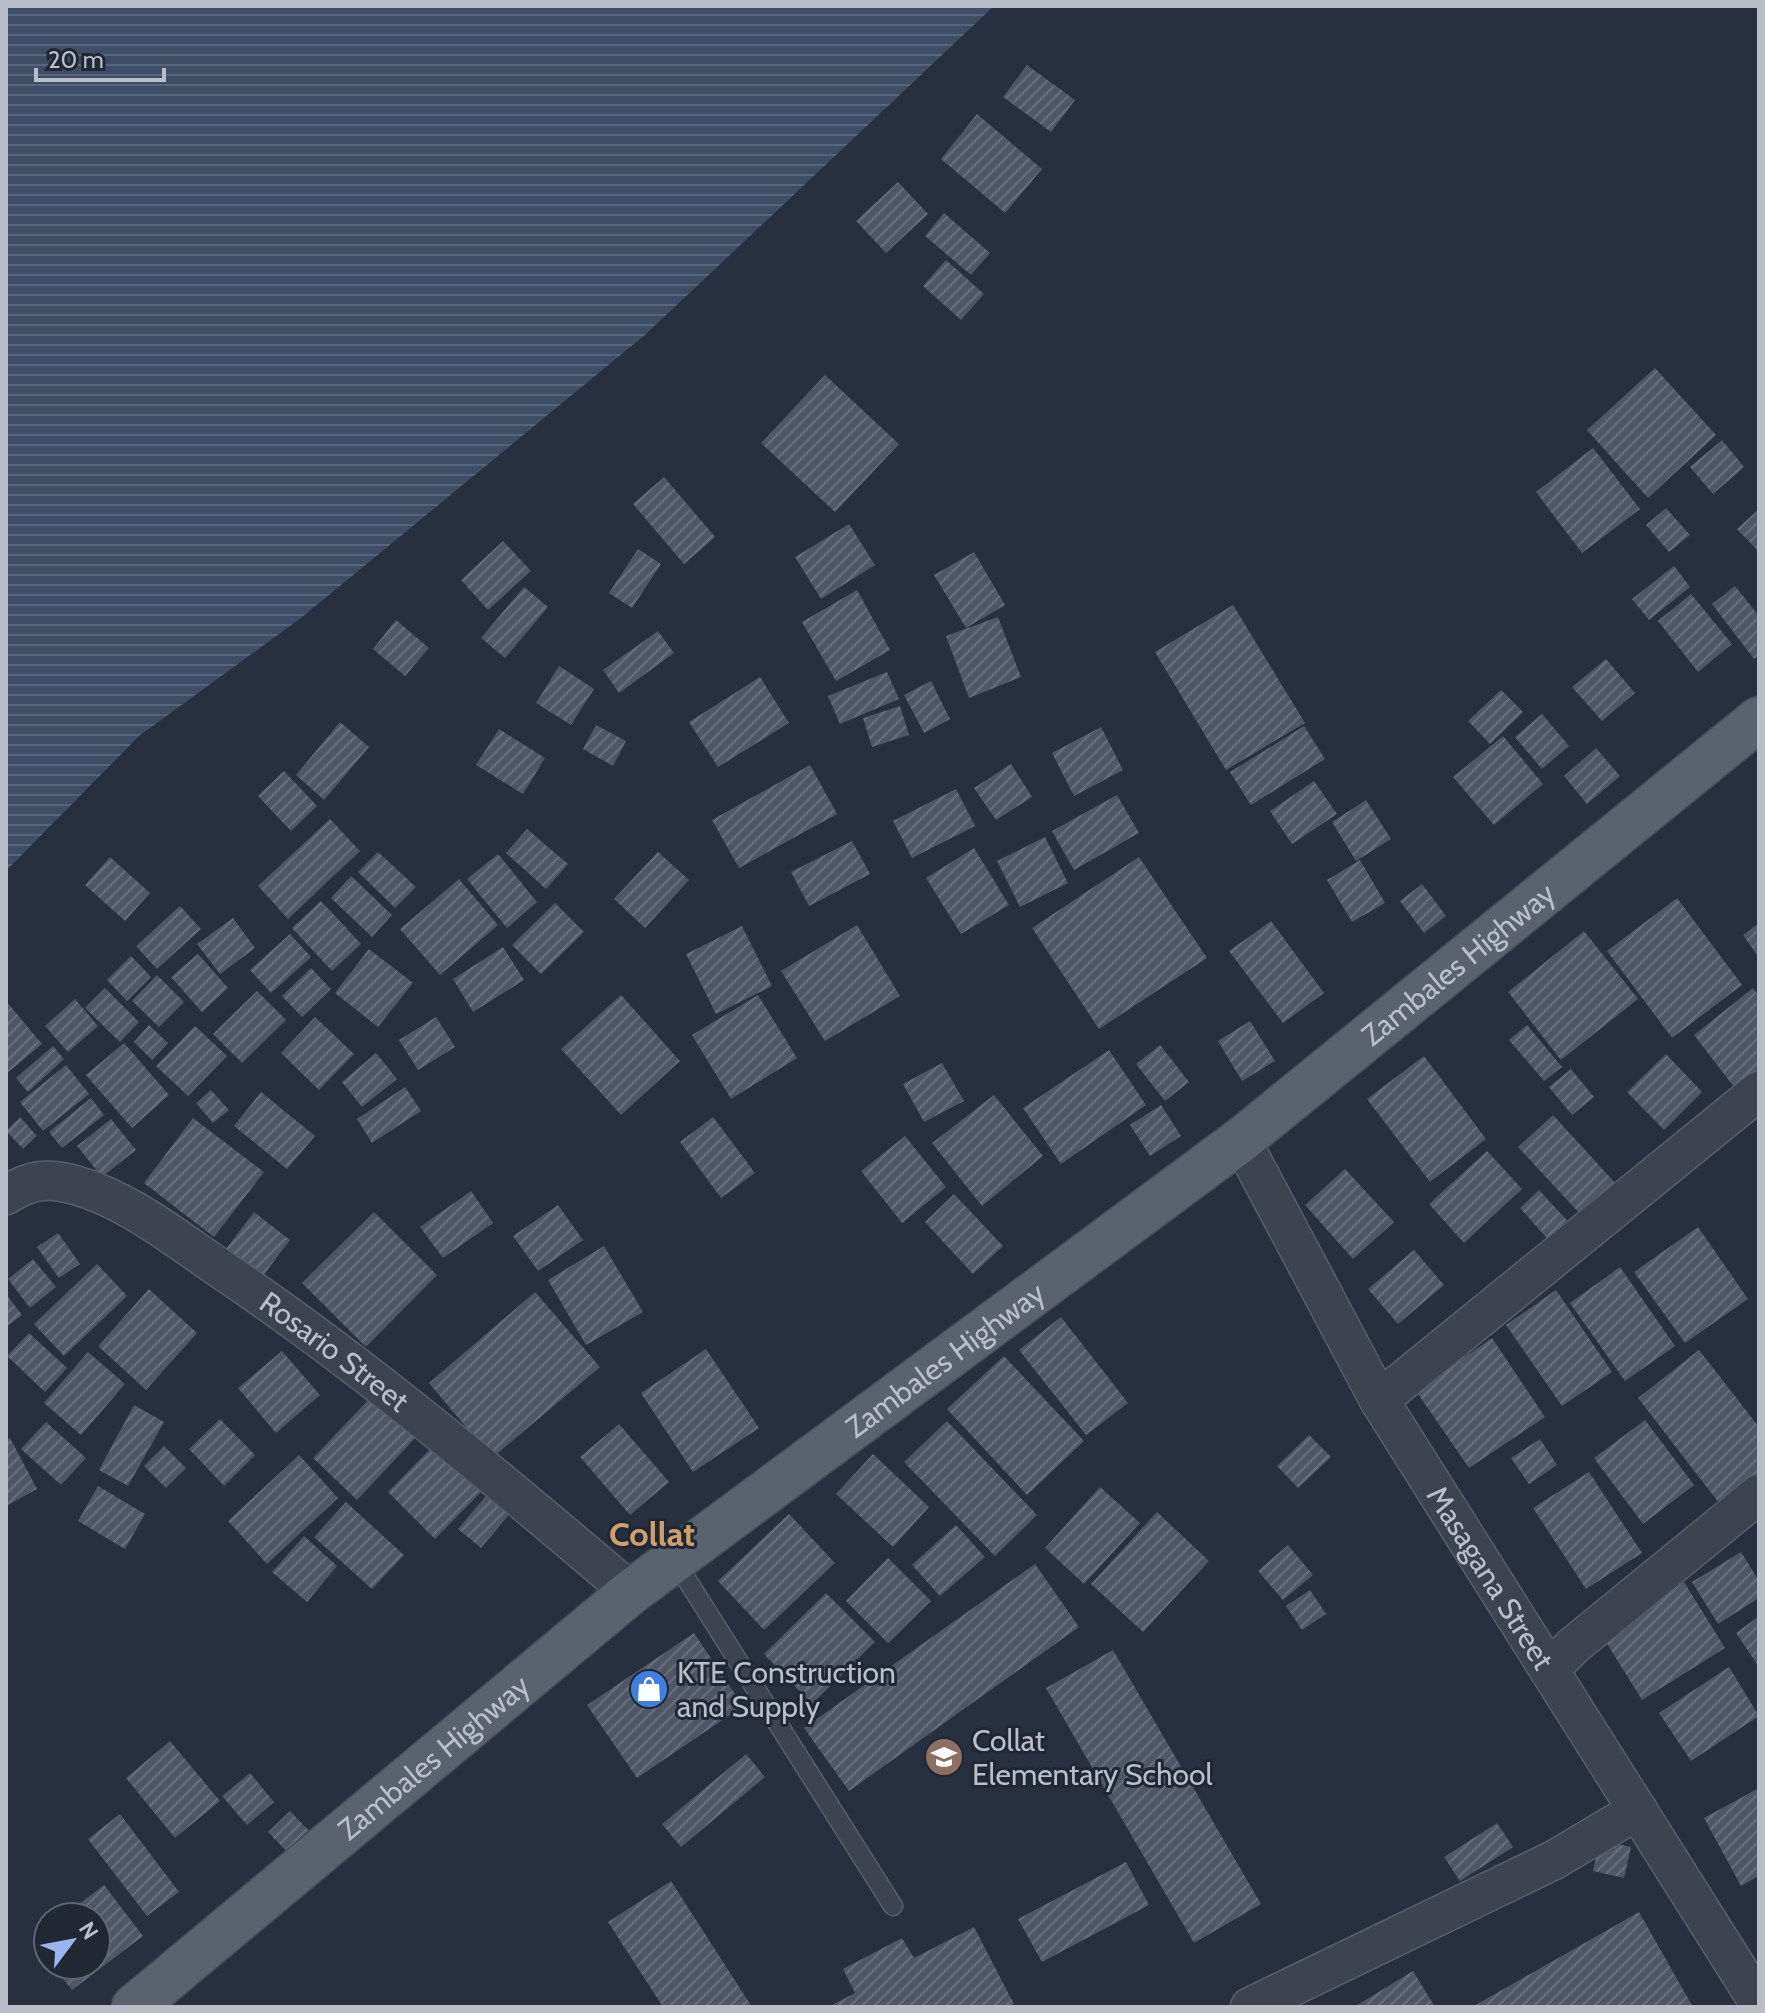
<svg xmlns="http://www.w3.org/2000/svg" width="1765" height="2013" font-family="Cabin,sans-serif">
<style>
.water{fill:url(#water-rules)}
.building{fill:url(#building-hatch)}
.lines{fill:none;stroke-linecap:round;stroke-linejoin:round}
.service-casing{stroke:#575e69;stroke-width:21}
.minor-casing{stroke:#575e69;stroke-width:41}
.primary-casing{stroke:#464c58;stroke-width:47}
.service{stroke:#3c434f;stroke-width:18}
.minor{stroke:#3c434f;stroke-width:38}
.primary{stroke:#5a626e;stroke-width:44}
.labels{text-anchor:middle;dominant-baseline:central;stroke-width:6;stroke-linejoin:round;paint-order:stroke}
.street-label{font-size:30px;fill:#b9bec9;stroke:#212834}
.poi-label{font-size:30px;fill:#b9bec9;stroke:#212834;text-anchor:start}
.quarter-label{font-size:34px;font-weight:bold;fill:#cc9f71;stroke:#212834}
</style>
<defs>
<pattern id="water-rules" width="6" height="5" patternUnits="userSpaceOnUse" patternTransform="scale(2)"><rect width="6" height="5" fill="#404d66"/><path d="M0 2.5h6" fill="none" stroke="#5a657b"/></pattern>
<pattern id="building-hatch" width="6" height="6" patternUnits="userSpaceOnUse" patternTransform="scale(2)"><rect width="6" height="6" fill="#4f5767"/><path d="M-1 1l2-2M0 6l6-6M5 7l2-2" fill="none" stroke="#666d7b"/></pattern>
</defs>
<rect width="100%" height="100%" fill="#28303f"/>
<path class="water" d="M6,6H994L646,334L301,618L139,736L6,871Z"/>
<path class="building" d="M1027,65L1075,100L1051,132L1003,97Z
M977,114L1042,169L1005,213L941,159Z
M898,182L928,214L886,253L856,221Z
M944,213L990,253L971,275L925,236Z
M946,260L984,294L961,320L923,286Z
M1655,368L1716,435L1648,498L1587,430Z
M825,375L899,444L835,512L761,443Z
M1722,440L1744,467L1713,494L1690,467Z
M1593,448L1640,509L1582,553L1536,492Z
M664,477L715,537L684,564L633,504Z
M1666,508L1690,535L1669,552L1646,525Z
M1759,509V552L1737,529Z
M849,524L875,565L821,599L795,557Z
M503,541L531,571L488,610L461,580Z
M638,549L661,564L632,608L609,593Z
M974,552L1005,605L966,628L934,575Z
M1674,566L1690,587L1649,620L1632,599Z
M1735,586L1759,616V655L1754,659L1712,604Z
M524,587L548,607L505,658L481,638Z
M857,590L890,650L836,681L802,622Z
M1691,594L1732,644L1698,672L1658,621Z
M1233,605L1305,723L1226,770L1155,652Z
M998,617L1021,677L969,698L946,636Z
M396,620L429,648L405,676L373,649Z
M658,631L674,653L619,693L603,670Z
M1606,659L1635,693L1602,721L1572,687Z
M559,666L594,689L571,725L536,703Z
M887,672L899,699L840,724L828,696Z
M760,677L789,723L718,767L689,722Z
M931,681L950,719L924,733L904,695Z
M1501,690L1523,712L1490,744L1468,721Z
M900,706L909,735L872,747L863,718Z
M1542,714L1569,746L1542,769L1515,737Z
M340,722L369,747L324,800L296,775Z
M596,725L626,741L613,766L583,749Z
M1304,726L1325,759L1251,805L1230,772Z
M1101,727L1123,770L1074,796L1052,753Z
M499,729L545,758L523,794L476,765Z
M1503,736L1543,784L1494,825L1453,777Z
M1596,748L1620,776L1587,804L1564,776Z
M1011,764L1032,797L996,820L974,788Z
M810,765L837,814L739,868L712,820Z
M284,771L317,806L291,831L258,796Z
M1314,781L1337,814L1292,844L1270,811Z
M956,789L975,826L912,858L893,821Z
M1117,795L1139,833L1074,870L1052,831Z
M1366,800L1391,839L1356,861L1332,822Z
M330,819L360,851L288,919L258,886Z
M527,829L568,864L546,889L506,853Z
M1045,837L1068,883L1020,907L997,861Z
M852,841L870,874L809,906L791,872Z
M974,848L1009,905L961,934L926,878Z
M378,852L416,887L395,908L358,872Z
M658,852L689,880L645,928L614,899Z
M498,854L537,902L507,928L467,879Z
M110,857L150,893L125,921L85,885Z
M1139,857L1207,958L1099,1029L1032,928Z
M1360,860L1385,903L1352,922L1327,880Z
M351,876L392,915L372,937L331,898Z
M459,879L498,925L440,975L400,929Z
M1422,884L1446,916L1424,933L1400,901Z
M1677,898L1742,985L1672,1038L1607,951Z
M321,901L361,944L332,971L292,928Z
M555,903L584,932L541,974L512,945Z
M180,906L201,929L157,969L136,946Z
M233,918L255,948L220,974L197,944Z
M1271,921L1324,993L1283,1023L1229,951Z
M1759,923V958L1743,935Z
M857,925L900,996L825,1041L781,971Z
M742,926L772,986L716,1014L686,954Z
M1584,931L1638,999L1561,1060L1508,992Z
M290,934L311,957L271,993L250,970Z
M503,947L524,980L473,1012L453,979Z
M369,949L413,983L378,1027L335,993Z
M198,954L228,988L202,1012L171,977Z
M131,956L151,977L127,1001L107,980Z
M311,968L331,989L302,1017L282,996Z
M157,975L184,1002L159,1027L132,1001Z
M105,988L139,1022L120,1042L85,1008Z
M1753,988L1759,996V1074L1737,1091L1694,1035Z
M257,991L286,1020L242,1063L213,1034Z
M621,995L680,1061L621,1115L561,1049Z
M758,995L797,1058L731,1099L692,1035Z
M75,999L98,1026L68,1052L45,1026Z
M6,1001L42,1044L6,1074Z
M315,1017L354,1054L319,1090L281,1053Z
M436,1017L455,1047L418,1070L399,1040Z
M1250,1021L1275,1061L1242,1081L1218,1041Z
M149,1025L168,1043L152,1060L134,1042Z
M1527,1025L1562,1067L1544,1081L1509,1040Z
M195,1026L227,1056L188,1096L156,1066Z
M124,1043L169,1095L132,1128L86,1075Z
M1160,1045L1189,1082L1165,1101L1136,1064Z
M53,1046L64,1059L28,1092L16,1078Z
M1109,1050L1146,1105L1061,1164L1023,1108Z
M376,1053L397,1079L362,1107L342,1082Z
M1666,1054L1702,1092L1664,1130L1627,1092Z
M1424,1056L1486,1139L1430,1182L1367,1099Z
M942,1063L964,1101L924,1122L903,1084Z
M66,1065L89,1094L43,1131L20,1102Z
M1571,1069L1594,1097L1572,1115L1549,1087Z
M405,1087L421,1111L372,1143L357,1119Z
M211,1090L229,1110L213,1123L196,1103Z
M261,1092L315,1136L287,1169L234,1126Z
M994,1095L1043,1156L982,1206L932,1143Z
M91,1098L104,1115L62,1148L49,1132Z
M1161,1105L1181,1136L1150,1156L1130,1125Z
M1553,1115L1617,1185L1582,1216L1518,1147Z
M20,1117L37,1136L23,1149L6,1131Z
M713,1117L755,1173L721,1198L680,1142Z
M193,1118L264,1172L214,1237L144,1183Z
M111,1119L136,1150L102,1177L77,1146Z
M905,1136L946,1187L902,1223L861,1171Z
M1487,1151L1522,1189L1464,1243L1429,1204Z
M1345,1169L1394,1222L1353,1259L1305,1205Z
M1539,1190L1574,1228L1554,1246L1520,1208Z
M471,1191L493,1223L443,1258L420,1227Z
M954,1194L1003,1246L973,1274L925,1222Z
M558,1205L583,1240L538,1271L513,1236Z
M254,1212L290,1240L262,1277L226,1249Z
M374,1212L437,1275L366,1347L302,1283Z
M1698,1227L1748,1299L1685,1343L1634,1272Z
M58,1233L80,1264L59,1278L37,1247Z
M604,1246L643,1312L586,1345L548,1280Z
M1414,1250L1444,1285L1398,1324L1368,1289Z
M33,1259L56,1287L30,1308L8,1279Z
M97,1264L127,1296L64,1356L34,1324Z
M1620,1267L1675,1346L1625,1381L1570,1303Z
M149,1289L197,1333L146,1390L98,1346Z
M1556,1290L1612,1372L1562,1406L1506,1325Z
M535,1292L600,1367L492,1458L429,1383Z
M6,1294L22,1315L6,1327Z
M1061,1317L1128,1403L1086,1435L1019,1350Z
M29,1333L67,1368L45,1392L7,1356Z
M1492,1338L1545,1417L1469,1468L1416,1391Z
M706,1349L759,1428L693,1472L641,1393Z
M1699,1350L1759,1427V1472L1719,1503L1638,1398Z
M282,1351L320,1395L276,1433L238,1388Z
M88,1352L125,1384L81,1435L44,1403Z
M1004,1356L1084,1441L1027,1495L947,1409Z
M375,1393L419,1434L357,1500L313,1458Z
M134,1405L164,1422L128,1486L99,1470Z
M220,1419L255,1455L224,1486L189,1449Z
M1645,1420L1694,1485L1643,1524L1594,1458Z
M947,1421L1037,1515L995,1556L904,1462Z
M46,1422L86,1458L61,1485L21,1449Z
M619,1424L669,1482L630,1515L580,1457Z
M1309,1435L1331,1457L1298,1488L1277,1466Z
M10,1438L37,1489L6,1506V1440Z
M1540,1439L1557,1465L1529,1484L1511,1458Z
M434,1445L481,1492L435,1539L388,1492Z
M164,1446L186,1468L166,1488L144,1466Z
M873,1454L929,1507L893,1547L836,1494Z
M299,1455L338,1498L267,1564L228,1521Z
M1589,1472L1642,1553L1586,1589L1533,1508Z
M98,1486L145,1514L125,1549L78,1521Z
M1100,1487L1140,1523L1084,1584L1045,1548Z
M490,1491L513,1510L481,1548L458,1529Z
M346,1502L404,1555L372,1589L314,1537Z
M1157,1512L1209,1561L1143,1632L1091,1584Z
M789,1514L835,1563L764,1630L718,1581Z
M956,1525L985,1557L940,1596L912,1565Z
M304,1536L337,1566L307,1602L272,1572Z
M1288,1545L1313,1575L1283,1600L1258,1571Z
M1741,1552L1759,1581V1598L1718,1624L1692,1582Z
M888,1558L931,1601L888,1643L846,1601Z
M1035,1564L1079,1627L849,1791L804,1728Z
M1684,1582L1725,1648L1642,1700L1601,1634Z
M1310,1590L1326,1614L1302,1630L1286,1606Z
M826,1593L875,1642L812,1704L764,1654Z
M1759,1616V1667L1736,1633Z
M694,1633L743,1706L637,1778L587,1705Z
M1113,1650L1261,1904L1194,1943L1046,1688Z
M1729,1667L1759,1716L1691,1761L1659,1713Z
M170,1741L220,1801L175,1838L126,1778Z
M746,1754L765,1777L681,1847L662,1824Z
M250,1773L274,1802L247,1825L222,1796Z
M1759,1788V1876L1741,1886L1704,1818Z
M290,1811L310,1832L288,1853L268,1832Z
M120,1814L179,1892L147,1916L88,1839Z
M1497,1823L1513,1847L1460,1881L1444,1857Z
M1600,1840L1631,1847L1624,1878L1593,1871Z
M1126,1862L1149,1905L1042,1962L1018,1919Z
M671,1881L752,2007H663L608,1922Z
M104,1885L143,1936L72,1990L52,1965H96V1917H62Z
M1639,1912L1693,2007H1472Z
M974,1927L1014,2004L1008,2007H828L855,1993L843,1969L902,1938L914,1958Z
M48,1928V1959L33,1939Z
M1413,1971L1435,2007H1354Z"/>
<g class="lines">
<g class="service-casing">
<path id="service" d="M675,1561L893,1906"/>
</g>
<g class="minor-casing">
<g id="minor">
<path id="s1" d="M1241,1140L1379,1400L1759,2003"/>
<path id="s2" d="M6,1195C30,1180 46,1177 75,1185C129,1200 175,1238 221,1269C366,1367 498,1479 631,1592"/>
<path d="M1379,1400L1759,1091"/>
<path d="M1549,1670L1573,1646L1759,1494"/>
<path d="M1250,2007L1554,1860L1638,1810"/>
</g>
</g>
<g class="primary-casing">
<g id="primary">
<path id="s3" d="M134,2007L631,1592L1241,1140L1759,719"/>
</g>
</g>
<use href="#service" class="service"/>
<use href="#minor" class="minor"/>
<use href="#primary" class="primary"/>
</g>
<defs>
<g id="shop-disc" transform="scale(2)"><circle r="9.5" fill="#3f7fe0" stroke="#212834"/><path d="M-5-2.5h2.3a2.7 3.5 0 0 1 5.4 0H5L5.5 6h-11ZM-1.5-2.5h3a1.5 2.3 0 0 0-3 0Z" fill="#fff"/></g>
<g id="school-disc" transform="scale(2)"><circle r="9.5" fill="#8d6e63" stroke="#212834"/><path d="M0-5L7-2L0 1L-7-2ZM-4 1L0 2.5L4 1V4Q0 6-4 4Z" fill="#fff"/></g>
</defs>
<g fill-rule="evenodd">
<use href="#shop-disc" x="649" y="1689"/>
<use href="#school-disc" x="944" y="1757"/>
</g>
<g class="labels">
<g class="street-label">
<text stroke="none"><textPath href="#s3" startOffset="1686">Zambales Highway</textPath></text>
<text stroke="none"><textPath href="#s2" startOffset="382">Rosario Street</textPath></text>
<text stroke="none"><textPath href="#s3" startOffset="1038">Zambales Highway</textPath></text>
<text stroke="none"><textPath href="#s1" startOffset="504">Masagana Street</textPath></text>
<text stroke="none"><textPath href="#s3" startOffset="390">Zambales Highway</textPath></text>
</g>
<g class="poi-label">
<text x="677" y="1672">KTE Construction<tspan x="677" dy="34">and Supply</tspan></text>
<text x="972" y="1740">Collat<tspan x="972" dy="34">Elementary School</tspan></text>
</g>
<g class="quarter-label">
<text x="652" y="1534">Collat</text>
</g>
</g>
<rect width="1765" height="2013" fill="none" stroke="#b9bec9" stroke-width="16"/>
<g transform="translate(72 1941) rotate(58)"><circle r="38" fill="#212834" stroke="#5e6470" stroke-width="2"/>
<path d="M0-6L14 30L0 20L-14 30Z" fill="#99b4ee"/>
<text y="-12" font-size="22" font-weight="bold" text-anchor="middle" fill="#b9bec9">N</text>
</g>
<path d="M36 68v12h128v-12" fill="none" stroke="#b9bec9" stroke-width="4"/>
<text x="48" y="68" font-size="24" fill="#b9bec9" stroke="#212834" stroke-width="6" paint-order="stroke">20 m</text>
</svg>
